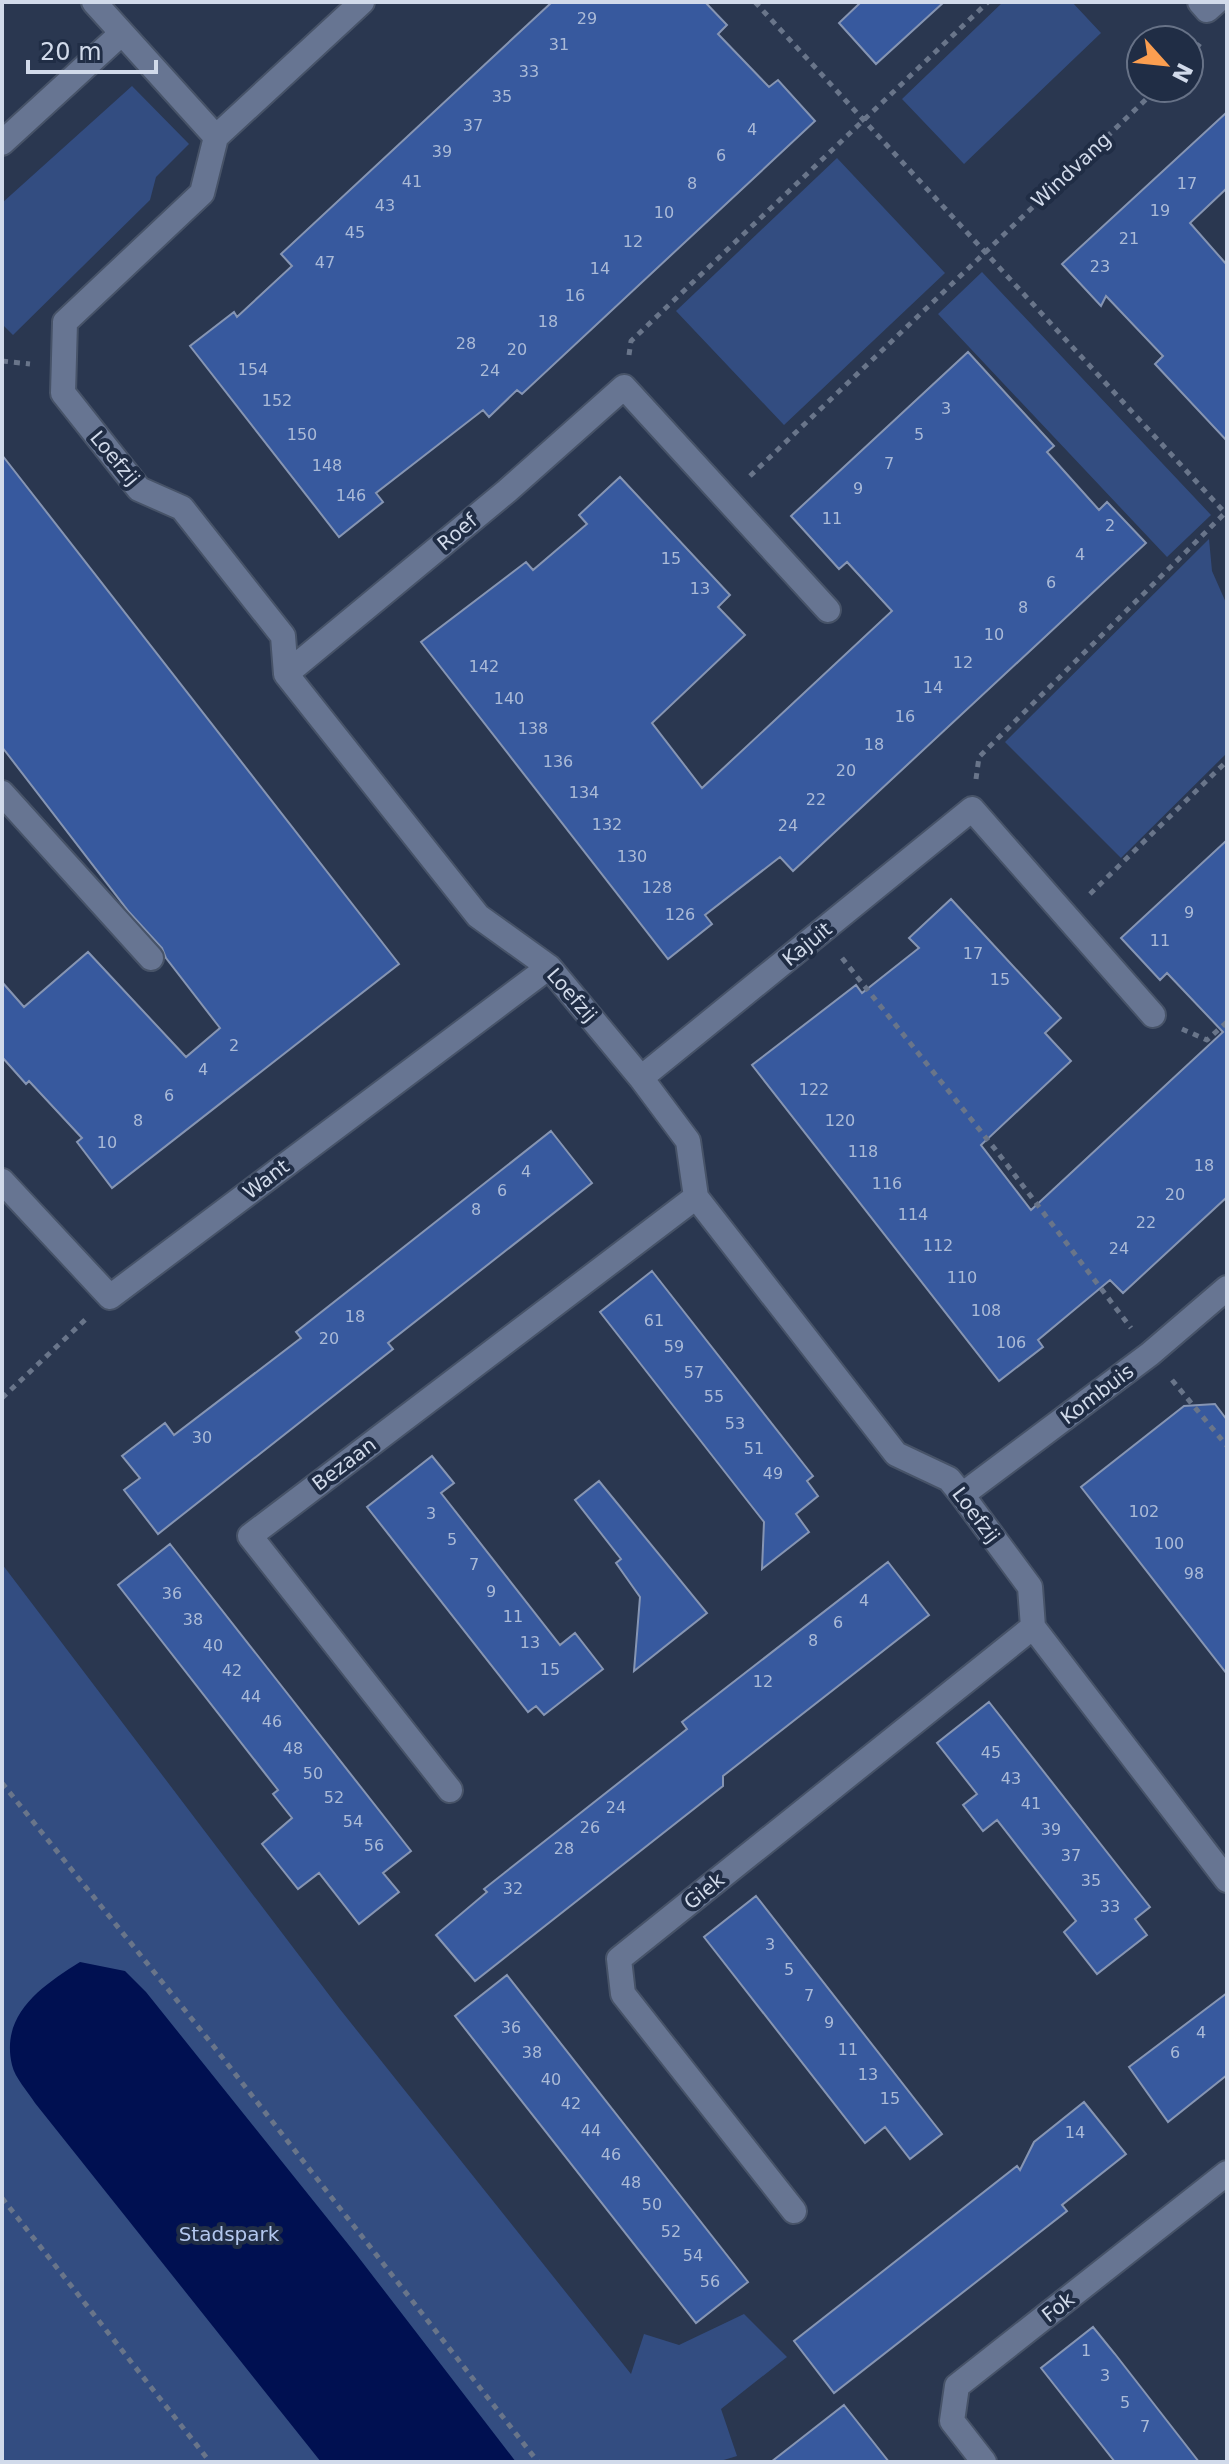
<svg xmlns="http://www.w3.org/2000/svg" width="1229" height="2464" font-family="'DejaVu Sans',sans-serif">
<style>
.green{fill:#334d81}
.water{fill:#001051}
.building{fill:#37599e;stroke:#8695b3;stroke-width:2}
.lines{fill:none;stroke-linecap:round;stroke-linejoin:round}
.minor-casing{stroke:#475368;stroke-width:28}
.path{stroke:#69758a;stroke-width:5;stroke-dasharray:6 6;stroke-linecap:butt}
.minor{stroke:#677592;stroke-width:24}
.labels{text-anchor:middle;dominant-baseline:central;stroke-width:8;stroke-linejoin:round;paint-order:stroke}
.number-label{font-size:16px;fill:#aabad7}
.street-label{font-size:20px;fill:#d1daea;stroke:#202d45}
.park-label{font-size:20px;fill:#b3c8ef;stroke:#202d45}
</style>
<rect width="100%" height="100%" fill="#2a3750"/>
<path class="green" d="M1003,2H1072L1101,33L964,164L902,99Z
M132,86L189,144L156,177L150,200L13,335L2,324V203Z
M837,158L945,273L784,425L676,311Z
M982,272L1211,515L1167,557L938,314Z
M1209,539L1212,571L1227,605V753L1121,858L1005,742Z
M2,1564L339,2008L631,2374L644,2334L679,2345L744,2314L787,2357L721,2409L737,2456L717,2462H2Z"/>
<path class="water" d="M80,1962L125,1971L146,1992L356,2254L516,2462H321L35,2103C28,2092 15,2078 12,2065C0,2014 42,1986 80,1962Z"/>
<path class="building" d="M552,2H705L727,25L718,34L769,87L778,80L815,121L522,394L517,390L489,417L483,410L376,493L383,502L339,537L190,346L234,312L237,317L292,266L281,254Z
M861,2H944L876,64L839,23Z
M1227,112V188L1190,223L1227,265V441L1155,364L1163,356L1106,296L1101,306L1062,264Z
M968,352L1054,446L1047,452L1099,510L1107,502L1146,543L793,871L780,857L705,915L712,924L668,959L421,642L526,562L533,570L587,524L579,515L620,477L730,595L718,607L745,635L652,723L702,788L892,611L847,562L839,569L791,516Z
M2,455L399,964L112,1188L77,1142L82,1138L29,1081L26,1084L2,1057V982L24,1007L88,952L186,1057L220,1028L166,958L162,948L129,912L2,747Z
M1227,840V1197L1123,1293L1110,1280L1038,1340L1043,1347L999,1381L752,1065L856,985L862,993L919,948L909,938L951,899L1061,1018L1045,1033L1071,1061L981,1145L1031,1210L1223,1032L1167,973L1160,980L1121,938Z
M551,1131L592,1183L388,1343L393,1349L158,1534L124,1490L140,1478L122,1456L165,1423L174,1435L301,1338L296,1332Z
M652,1271L813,1476L807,1481L818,1496L796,1514L809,1532L762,1569L764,1522L600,1312Z
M1215,1404L1227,1420V1674L1081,1487L1184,1406Z
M432,1456L454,1483L441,1493L560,1645L575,1633L603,1669L544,1715L536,1706L528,1712L367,1507Z
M599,1481L707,1613L634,1671L640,1597L616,1563L621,1559L575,1500Z
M170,1544L411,1851L383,1873L399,1892L359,1924L319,1873L298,1889L262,1844L292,1818L273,1794L278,1790L118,1585Z
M888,1562L929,1615L723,1776V1786L475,1981L436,1935L487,1892L484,1889L687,1729L682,1722Z
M989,1702L1150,1907L1135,1919L1147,1935L1097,1974L1064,1932L1076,1921L997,1820L983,1831L963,1805L977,1794L937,1743Z
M756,1896L942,2134L910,2159L885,2127L865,2143L704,1937Z
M507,1975L748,2282L696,2323L455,2016Z
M1227,1993V2075L1168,2122L1129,2067Z
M1084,2102L1126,2154L1062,2205L1067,2211L834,2393L794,2341L1017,2166L1020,2170L1034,2142Z
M1093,2327L1115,2354L1199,2462H1115L1041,2368Z
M844,2405L889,2462H771Z"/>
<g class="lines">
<g class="minor-casing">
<path id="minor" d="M94,2L216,137
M1200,2L1207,10L1216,2
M216,137L202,193L65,322L63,393L139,489L182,508L283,636L286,674L478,916L549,967L641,1078L688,1141L696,1197L896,1454L949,1479L962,1495L1030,1587L1033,1627L1227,1880
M216,137L362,2
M2,143L122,33
M286,674L507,491L624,387L828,610
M2,793L151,958
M641,1078L972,809L1153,1015
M2,1181L110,1297L549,967
M962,1495L1150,1354L1227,1288
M450,1790L250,1536L696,1197
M794,2211L623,1994L619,1959L1033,1627
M984,2462L952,2421L957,2386L1227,2173"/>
</g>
<path class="path" d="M755,2L1227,515
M1189,58L1201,42
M629,355L631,341L988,2
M2,361L30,364
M750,476L1158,88
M976,779L979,757L1226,512
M1090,894L1227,761
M842,958L995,1149L1131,1328
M1182,1029L1207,1040L1227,1022
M1172,1380L1227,1446
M2,1398L86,1319
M2,1783L204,2034L538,2462
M2,2198L210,2462"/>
<use href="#minor" class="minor"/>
</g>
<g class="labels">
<g class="number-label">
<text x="587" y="18">29</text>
<text x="559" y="44">31</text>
<text x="529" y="71">33</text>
<text x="502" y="96">35</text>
<text x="473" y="125">37</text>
<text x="752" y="129">4</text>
<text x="442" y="151">39</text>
<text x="721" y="155">6</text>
<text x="412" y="181">41</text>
<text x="692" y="183">8</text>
<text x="1187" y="183">17</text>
<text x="385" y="205">43</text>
<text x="1160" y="210">19</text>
<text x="664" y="212">10</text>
<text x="355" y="232">45</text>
<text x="1129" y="238">21</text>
<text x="633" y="241">12</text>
<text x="325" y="262">47</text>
<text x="1100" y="266">23</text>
<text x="600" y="268">14</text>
<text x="575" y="295">16</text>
<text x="548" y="321">18</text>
<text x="466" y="343">28</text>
<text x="517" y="349">20</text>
<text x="253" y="369">154</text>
<text x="490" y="370">24</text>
<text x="277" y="400">152</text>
<text x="946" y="408">3</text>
<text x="302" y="434">150</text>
<text x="919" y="434">5</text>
<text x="889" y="463">7</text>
<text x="327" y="465">148</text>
<text x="858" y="488">9</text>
<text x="351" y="495">146</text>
<text x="832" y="518">11</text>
<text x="1110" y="525">2</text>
<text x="1080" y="554">4</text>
<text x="671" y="558">15</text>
<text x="1051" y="582">6</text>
<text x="700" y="588">13</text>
<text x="1023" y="607">8</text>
<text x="994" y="634">10</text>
<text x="963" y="662">12</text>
<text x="484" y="666">142</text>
<text x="933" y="687">14</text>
<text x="509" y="698">140</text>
<text x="905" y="716">16</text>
<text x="533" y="728">138</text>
<text x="874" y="744">18</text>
<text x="558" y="761">136</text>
<text x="846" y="770">20</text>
<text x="584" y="792">134</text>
<text x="816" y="799">22</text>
<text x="607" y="824">132</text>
<text x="788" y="825">24</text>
<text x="632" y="856">130</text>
<text x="657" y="887">128</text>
<text x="1189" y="912">9</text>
<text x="680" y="914">126</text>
<text x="1160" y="940">11</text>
<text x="973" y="953">17</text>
<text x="1000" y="979">15</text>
<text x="234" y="1045">2</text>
<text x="203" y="1069">4</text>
<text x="814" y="1089">122</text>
<text x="169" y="1095">6</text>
<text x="138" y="1120">8</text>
<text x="840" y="1120">120</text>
<text x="107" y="1142">10</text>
<text x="863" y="1151">118</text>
<text x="1204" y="1165">18</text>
<text x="526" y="1171">4</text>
<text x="887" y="1183">116</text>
<text x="502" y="1190">6</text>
<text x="1175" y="1194">20</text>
<text x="476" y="1209">8</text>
<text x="913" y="1214">114</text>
<text x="1146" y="1222">22</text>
<text x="938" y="1245">112</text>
<text x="1119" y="1248">24</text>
<text x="962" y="1277">110</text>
<text x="986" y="1310">108</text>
<text x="355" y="1316">18</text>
<text x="654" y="1320">61</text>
<text x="329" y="1338">20</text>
<text x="1011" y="1342">106</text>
<text x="674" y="1346">59</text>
<text x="694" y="1372">57</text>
<text x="714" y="1396">55</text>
<text x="735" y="1423">53</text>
<text x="202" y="1437">30</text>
<text x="754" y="1448">51</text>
<text x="773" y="1473">49</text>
<text x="1144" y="1511">102</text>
<text x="431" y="1513">3</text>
<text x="452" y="1539">5</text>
<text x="1169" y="1543">100</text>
<text x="474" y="1564">7</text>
<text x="1194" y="1573">98</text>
<text x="491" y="1591">9</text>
<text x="172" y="1593">36</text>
<text x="864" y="1600">4</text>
<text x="513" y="1616">11</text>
<text x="193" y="1619">38</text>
<text x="838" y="1622">6</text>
<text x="813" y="1640">8</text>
<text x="530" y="1642">13</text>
<text x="213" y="1645">40</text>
<text x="550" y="1669">15</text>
<text x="232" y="1670">42</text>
<text x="763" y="1681">12</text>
<text x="251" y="1696">44</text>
<text x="272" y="1721">46</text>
<text x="293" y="1748">48</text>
<text x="991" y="1752">45</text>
<text x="313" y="1773">50</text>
<text x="1011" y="1778">43</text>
<text x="334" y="1797">52</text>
<text x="1031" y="1803">41</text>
<text x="616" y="1807">24</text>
<text x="353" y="1821">54</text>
<text x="590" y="1827">26</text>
<text x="1051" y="1829">39</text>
<text x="374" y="1845">56</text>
<text x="564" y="1848">28</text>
<text x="1071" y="1855">37</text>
<text x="1091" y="1880">35</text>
<text x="513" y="1888">32</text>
<text x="1110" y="1906">33</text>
<text x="770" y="1944">3</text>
<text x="789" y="1969">5</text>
<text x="809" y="1995">7</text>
<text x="829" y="2022">9</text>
<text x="511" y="2027">36</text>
<text x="1201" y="2032">4</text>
<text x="848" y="2049">11</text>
<text x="532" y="2052">38</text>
<text x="1175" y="2052">6</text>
<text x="868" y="2074">13</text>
<text x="551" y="2079">40</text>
<text x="890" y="2098">15</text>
<text x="571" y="2103">42</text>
<text x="591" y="2130">44</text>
<text x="1075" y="2132">14</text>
<text x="611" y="2154">46</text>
<text x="631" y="2182">48</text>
<text x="652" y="2204">50</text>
<text x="671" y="2231">52</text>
<text x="693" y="2255">54</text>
<text x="710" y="2281">56</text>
<text x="1086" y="2350">1</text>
<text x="1105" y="2375">3</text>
<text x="1125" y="2402">5</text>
<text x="1145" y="2426">7</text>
</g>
<g class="street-label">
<text transform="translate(1071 170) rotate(-43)">Windvang</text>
<text transform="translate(115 458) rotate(50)">Loefzij</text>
<text transform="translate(457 532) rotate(-40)">Roef</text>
<text transform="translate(807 944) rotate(-39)">Kajuit</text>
<text transform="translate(572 995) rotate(49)">Loefzij</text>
<text transform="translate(266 1179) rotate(-37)">Want</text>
<text transform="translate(1097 1394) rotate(-37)">Kombuis</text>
<text transform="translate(344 1464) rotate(-37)">Bezaan</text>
<text transform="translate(976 1515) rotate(53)">Loefzij</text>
<text transform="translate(704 1891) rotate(-39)">Giek</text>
<text transform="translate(1058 2307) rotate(-38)">Fok</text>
</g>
<g class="park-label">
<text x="229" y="2234">Stadspark</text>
</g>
</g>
<rect width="1229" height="2464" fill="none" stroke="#d1daea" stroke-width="8"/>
<g transform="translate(1165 64) rotate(117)"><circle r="38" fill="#202d45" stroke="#677287" stroke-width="2"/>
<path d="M0-6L14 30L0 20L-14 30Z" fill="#fb9e50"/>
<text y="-12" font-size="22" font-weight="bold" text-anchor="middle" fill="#d1daea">N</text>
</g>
<path d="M28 60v12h128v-12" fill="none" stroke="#d1daea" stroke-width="4"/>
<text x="40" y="60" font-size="24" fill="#d1daea" stroke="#202d45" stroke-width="6" paint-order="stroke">20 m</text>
</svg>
